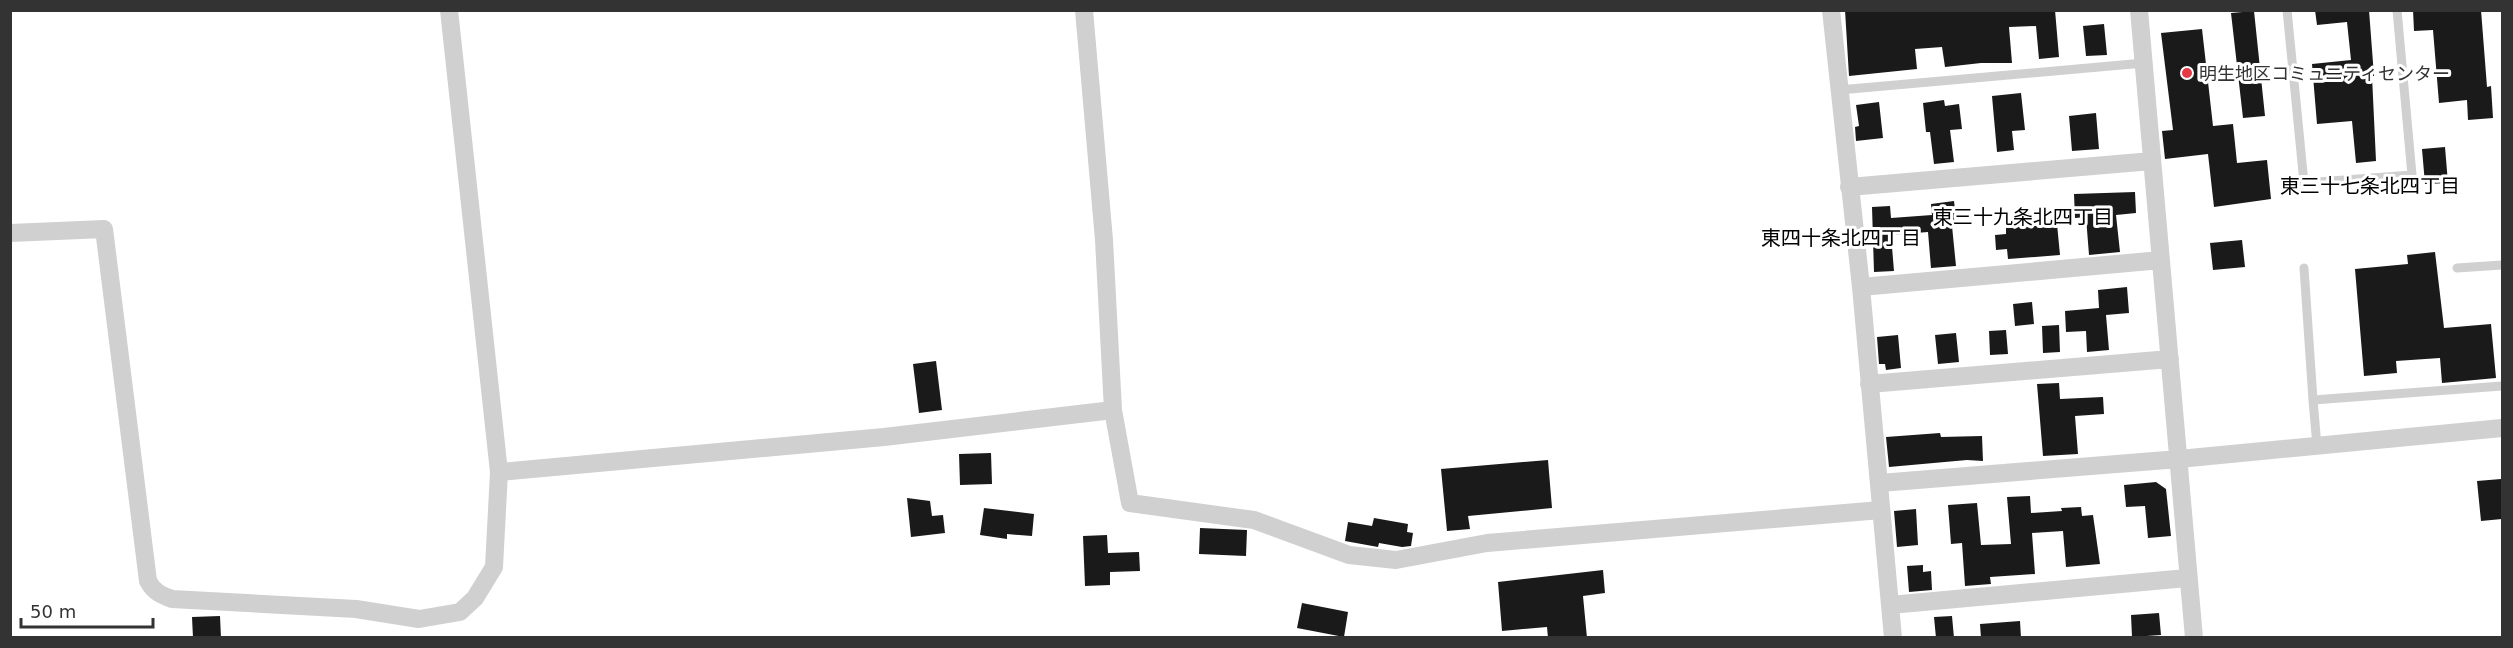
<svg xmlns="http://www.w3.org/2000/svg" width="2513" height="648" font-family="'DejaVu Sans','Noto Sans JP',sans-serif">
<style>
.building{fill:#1a1a1a}
.lines{fill:none;stroke-linecap:round;stroke-linejoin:round}
.lane{stroke:#d0d0d0;stroke-width:9}
.street{stroke:#d0d0d0;stroke-width:18}
.poi-dot{fill:#e63946;stroke:#fff;stroke-width:2}
.labels{text-anchor:middle;dominant-baseline:central;stroke-width:6;stroke-linejoin:round;paint-order:stroke}
.poi-label{font-size:18px;fill:#333;stroke:#fff;text-anchor:start}
.neighbourhood-label{font-size:20px;fill:#000;stroke:#fff}
</style>
<rect width="100%" height="100%" fill="#fff"/>
<path class="building" d="M1845,10H1864V12L2055,10L2059,57L2039,59L2036,26L2009,27L2012,63H1981L1945,67L1942,47L1915,49L1917,69L1849,76Z
M2315,10H2369L2374,76H2372L2376,161L2356,163L2352,121L2317,124L2312,64L2351,60L2347,22L2317,25Z
M2413,10H2481L2487,87L2491,86L2493,118L2468,120L2467,100L2439,103L2433,30L2414,31Z
M2254,11L2265,116L2243,118L2231,13Z
M2104,24L2107,55L2086,56L2083,26Z
M2202,29L2213,126L2233,124L2237,163L2267,160L2271,199L2214,207L2208,154L2165,159L2162,131L2173,130L2161,33Z
M2021,93L2025,130L2012,131L2014,150L1997,152L1992,96Z
M1944,100L1945,106L1959,104L1962,129L1950,130L1954,162L1934,164L1930,132H1926L1923,103Z
M1879,102L1883,138L1856,141L1855,127L1859,126L1856,105Z
M2096,113L2099,149L2072,151L2069,116Z
M2445,147L2448,183L2425,184L2422,149Z
M2135,192L2136,213L2116,215L2120,252L2089,255L2086,217L2075,218L2074,194Z
M1954,201L1957,226H1952L1956,266L1931,268L1928,232L1891,235L1894,271L1874,272L1872,207L1890,206L1891,218L1932,215L1931,204Z
M2057,224L2060,255L2008,259L2007,249L1996,250L1995,235L2006,234V228Z
M2242,240L2245,267L2213,270L2210,243Z
M2435,252L2444,328L2491,324L2496,378L2442,383L2440,358L2396,361L2397,373L2364,376L2355,269L2408,264L2407,255Z
M2127,287L2129,313L2106,315L2109,350L2087,352L2086,331L2066,332L2065,311L2099,308L2098,290Z
M2032,302L2034,324L2015,326L2013,304Z
M2059,325L2060,352L2043,353L2042,326Z
M2006,330L2008,354L1990,355L1989,331Z
M1956,333L1959,362L1938,364L1935,335Z
M1898,335L1901,368L1886,370L1885,364H1879L1877,337Z
M936,361L942,410L919,413L913,364Z
M2059,383L2060,399L2103,397L2104,414L2075,416L2078,454L2043,456L2037,384Z
M1940,433L1941,437L1982,436L1983,461L1967,460L1889,467L1886,437Z
M991,453L992,484L960,485L959,454Z
M1548,460L1552,508L1468,516L1470,529L1447,531L1441,469Z
M2501,479L2502,519L2481,521L2477,481Z
M2156,482L2166,489L2171,536L2148,538L2145,506L2126,507L2124,485Z
M2030,496L2031,513L2062,511L2061,508L2081,507L2082,516L2093,515L2100,564L2066,567L2063,531L2032,533L2035,574L1990,577L1991,584L1965,586L1962,543L1951,544L1948,505L1977,503L1981,545L2011,544L2007,497Z
M907,498L930,501L932,516L943,515L945,533L911,537Z
M984,508L1034,514L1032,536L1007,534V539L980,535Z
M1916,509L1918,545L1897,547L1894,511Z
M1374,518L1408,524L1407,532L1413,533L1411,546L1402,547L1379,543L1378,547L1345,541L1348,522L1372,526Z
M1200,528L1247,530L1246,556L1199,554Z
M1107,535L1108,553L1139,552L1140,571L1110,572V585L1085,586L1083,536Z
M1923,565V572L1931,571L1932,590L1909,592L1907,566Z
M1603,570L1605,593L1583,596L1587,638H1548L1547,627L1502,631L1498,582Z
M1302,603L1348,612L1344,637L1297,628Z
M2159,613L2161,635L2132,637L2131,615Z
M220,616L221,638H193L192,617Z
M1952,616L1954,638H1936L1934,617Z
M2020,621L2021,638H1981L1980,624Z"/>
<g class="lines">
<path class="lane" d="M2287,10L2304,183L2412,175L2397,10
M1839,90L2144,63
M2304,268L2313,400
M2457,268L2502,265
M2317,446L2313,400L2502,386"/>
<path class="street" d="M1084,10L1104,240L1113,410L1130,503L1254,520L1349,555L1396,560L1487,543L1881,510
M1831,10L1861,287L1893,638
M2139,10L2194,638
M1849,187L2152,161
M10,233L104,229L148,581C154,592 161,595 172,599L356,609L419,619L460,612L475,598L494,567L499,472L449,10
M1861,287L2161,260
M1869,384L2170,359
M499,472L884,437L1113,410
M1880,483L2179,459L2502,428
M1890,605L2187,578"/>
</g>
<circle class="poi-dot" cx="2187" cy="73" r="6"/>
<g class="labels">
<g class="poi-label">
<text x="2199" y="73">明生地区コミュニティセンター</text>
</g>
<g class="neighbourhood-label">
<text x="2370" y="186">東三十七条北四丁目</text>
<text x="2023" y="217">東三十九条北四丁目</text>
<text x="1841" y="238">東四十条北四丁目</text>
</g>
</g>
<rect width="2513" height="648" fill="none" stroke="#333333" stroke-width="24"/>
<path d="M21 618v9h132v-9" fill="none" stroke="#333333" stroke-width="3"/>
<text x="30" y="618" font-size="18" fill="#333333" stroke="#ffffff" stroke-width="4.5" paint-order="stroke">50 m</text>
</svg>
